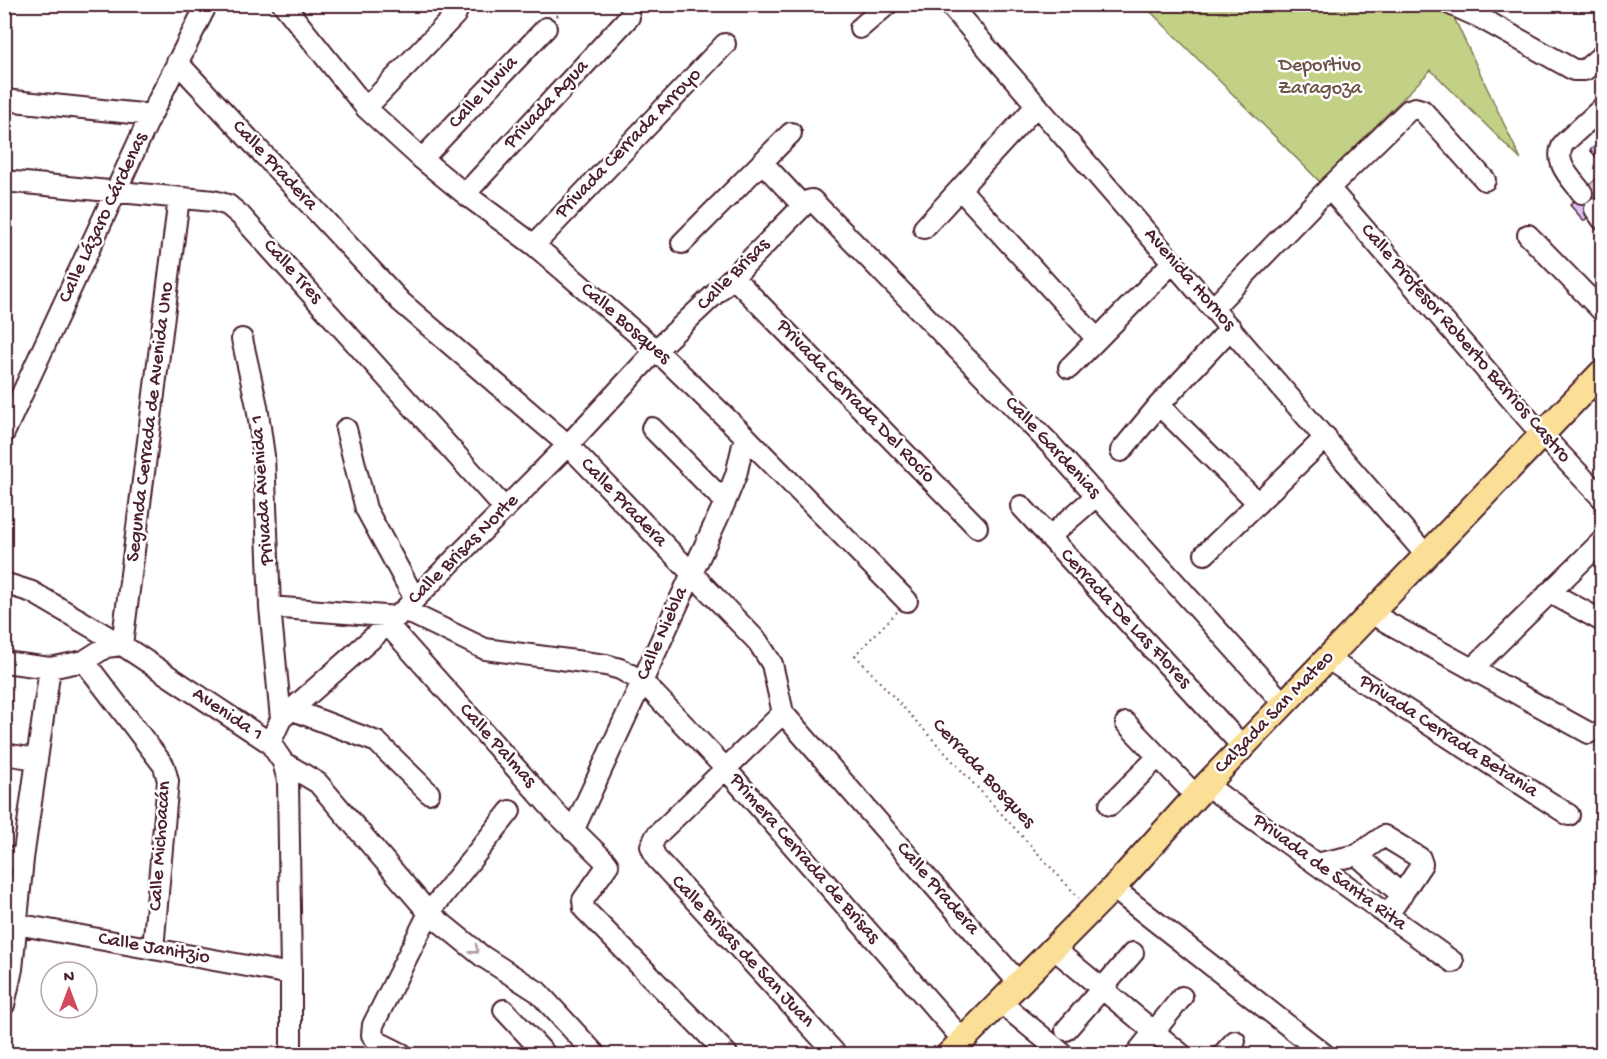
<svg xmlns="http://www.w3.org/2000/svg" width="1607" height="1059" font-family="'Gochi Hand',sans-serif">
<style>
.green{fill:#c3d186;stroke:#867858;stroke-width:1.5}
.building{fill:#d9c1f1;stroke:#4a1f2b;stroke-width:1.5}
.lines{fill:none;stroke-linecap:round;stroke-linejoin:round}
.minor-tunnel{stroke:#dbd2d5;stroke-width:20;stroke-dasharray:20 10;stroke-linecap:butt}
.minor-casing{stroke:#4a1f2b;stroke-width:24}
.major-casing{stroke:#4a1f2b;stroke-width:28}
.path{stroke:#4a1f2b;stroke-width:2;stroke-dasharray:1.5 4.5;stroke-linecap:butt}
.minor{stroke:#fff;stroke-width:20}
.major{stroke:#fbdf96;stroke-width:24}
.oneway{stroke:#ae9aa0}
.labels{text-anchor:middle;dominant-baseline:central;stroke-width:5;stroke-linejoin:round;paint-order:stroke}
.park-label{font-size:20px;fill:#6e5446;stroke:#fff}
.street-label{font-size:20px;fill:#4a1f2b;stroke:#fff}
</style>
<rect width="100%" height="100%" fill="#fff"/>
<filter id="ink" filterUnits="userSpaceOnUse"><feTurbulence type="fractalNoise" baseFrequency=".0167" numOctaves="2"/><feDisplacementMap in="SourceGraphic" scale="12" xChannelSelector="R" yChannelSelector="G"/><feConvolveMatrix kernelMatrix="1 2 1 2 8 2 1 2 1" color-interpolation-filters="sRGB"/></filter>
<g filter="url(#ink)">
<path class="green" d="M1144,5H1448L1521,160L1431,70L1320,182Z"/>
<path class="building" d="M1602,141V163L1590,150Z
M1599,176L1602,180V202L1584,221L1570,205Z"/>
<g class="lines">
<path class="minor-tunnel" d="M1592,183L1602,194"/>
<g class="minor-casing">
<path id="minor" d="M283,4L366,108L422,159L465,194L534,245L656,350L745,436L907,601
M949,4L1427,556
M1450,4L1479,17L1574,70H1585L1602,55
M860,28L888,4
M177,62L401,302L568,445L758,642L772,664L783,713L1019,983
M4,100L151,115
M366,108L455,15L460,4
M422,159L546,28
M762,162L803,206
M4,181L214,201L228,205L241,216L505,509
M1329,188L1542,435L1602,498
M960,189L1097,339
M1582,193C1571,178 1552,162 1564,143L1602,108
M465,194L629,17
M1595,209L1602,219
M924,228L1037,105
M1528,235L1602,311
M682,243L791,133
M534,245L725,44
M733,277L977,527
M1213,308L1329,188L1409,110L1415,108L1422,110L1485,180
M242,339L257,406L264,456L270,607L281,719
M1069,368L1173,262
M1159,405L1258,503
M652,428L725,502
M346,429L366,509L415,599
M4,433L151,115L207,4
M1121,451L1159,405L1231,328
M1021,506L1243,747
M1049,537L1096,496
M1205,554L1326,437
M4,583L32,592L122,645L270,743L283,762L288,781L291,974V1054
M1549,592L1602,621
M270,607L397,617
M404,610L485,649L606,665L620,669L642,681L725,768L963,1040
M1370,613L1589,733
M388,625L555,812L605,861L608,865L583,900L584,909L727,1054
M1328,659L1569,815
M84,661L164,766L168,781L153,949
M4,662L50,668L84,661L106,647L122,645L179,198
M1472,669L1602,541
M293,710L377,742L429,793
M783,713L656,836L651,846L656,858L836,1054
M1126,723L1196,796
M270,743L281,719L404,610L568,445L656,350L733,277L808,201L812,200L1051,445L1284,704
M4,754L37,759
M283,762L318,783L429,913L482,956L538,992L595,1054
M1206,785L1453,962
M1110,805L1158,757
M573,831L725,502L736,475L745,436
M1357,855L1402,895
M4,857L23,859
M1316,864L1357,855L1384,836L1420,858L1422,864L1388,915
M1113,888L1324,1054
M5,922L291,974
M1053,948L1181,1054
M1000,1002L1063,1054
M4,1005L12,969L23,859L50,668
M504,1010L545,1054
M1066,1030L1133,953
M402,1054L378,1042L372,1035L373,1025L429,913L510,811
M1136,1054L1182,997
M1223,1054L1235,1041"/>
</g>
<g class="major-casing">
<path id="major" d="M949,1054L1113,888L1206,785L1602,372"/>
</g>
<path class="path" d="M557,16L567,4
M897,612L855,655L1079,898"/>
<use href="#minor" class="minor"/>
<use href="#major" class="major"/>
</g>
<defs><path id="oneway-chevron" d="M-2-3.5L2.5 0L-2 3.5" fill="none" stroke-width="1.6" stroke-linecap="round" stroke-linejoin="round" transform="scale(1.5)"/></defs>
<use class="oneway" href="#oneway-chevron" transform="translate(475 950) rotate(38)"/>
</g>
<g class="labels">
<g class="park-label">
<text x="1320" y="66">Deportivo<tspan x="1320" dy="23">Zaragoza</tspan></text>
</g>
<g class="street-label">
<text transform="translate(484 93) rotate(-47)">Calle Lluvia</text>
<text transform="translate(547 105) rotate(-47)">Privada Agua</text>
<text transform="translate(629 144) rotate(-46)">Privada Cerrada Arroyo</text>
<text transform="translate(274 166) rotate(47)">Calle Pradera</text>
<text transform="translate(104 218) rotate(-65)">Calle Lázaro Cárdenas</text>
<text transform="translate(292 272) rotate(48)">Calle Tres</text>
<text transform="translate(734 275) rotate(-45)">Calle Brisas</text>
<text transform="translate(1189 280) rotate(49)">Avenida Hornos</text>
<text transform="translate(625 324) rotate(41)">Calle Bosques</text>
<text transform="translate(1465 344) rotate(49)">Calle Profesor Roberto Barrios Castro</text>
<text transform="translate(855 402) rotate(46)">Privada Cerrada Del Rocío</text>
<text transform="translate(151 422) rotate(-83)">Segunda Cerrada de Avenida Uno</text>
<text transform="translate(1052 448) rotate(47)">Calle Gardenias</text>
<text transform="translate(263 490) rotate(-94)">Privada Avenida 1</text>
<text transform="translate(623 503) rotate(46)">Calle Pradera</text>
<text transform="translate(464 550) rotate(-45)">Calle Brisas Norte</text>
<text transform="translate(1125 619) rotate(47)">Cerrada De Las Flores</text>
<text transform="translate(663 634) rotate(-66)">Calle Niebla</text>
<text transform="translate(1275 713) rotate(-46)">Calzada San Mateo</text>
<text transform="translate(227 715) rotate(34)">Avenida 1</text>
<text transform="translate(1448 737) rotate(33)">Privada Cerrada Betania</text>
<text transform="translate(497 746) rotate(48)">Calle Palmas</text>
<text transform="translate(983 774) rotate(47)">Cerrada Bosques</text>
<text transform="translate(161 846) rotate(-86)">Calle Michoacán</text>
<text transform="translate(804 859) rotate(49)">Primera Cerrada de Brisas</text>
<text transform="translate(1329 873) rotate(36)">Privada de Santa Rita</text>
<text transform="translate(937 889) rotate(49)">Calle Pradera</text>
<text transform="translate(154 949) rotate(10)">Calle Janitzio</text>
<text transform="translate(742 952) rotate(47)">Calle Brisas de San Juan</text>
</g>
</g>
<rect width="1607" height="1059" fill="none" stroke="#fff" stroke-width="24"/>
<rect x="12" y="12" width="1583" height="1035" fill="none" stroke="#4a1f2b" stroke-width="2" filter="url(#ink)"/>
<g transform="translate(69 990)"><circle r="28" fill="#ffffff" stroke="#b7a5aa" stroke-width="1.5"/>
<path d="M0-4.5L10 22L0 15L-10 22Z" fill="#d1495b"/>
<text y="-9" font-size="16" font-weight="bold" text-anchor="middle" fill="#4a1f2b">N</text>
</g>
</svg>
